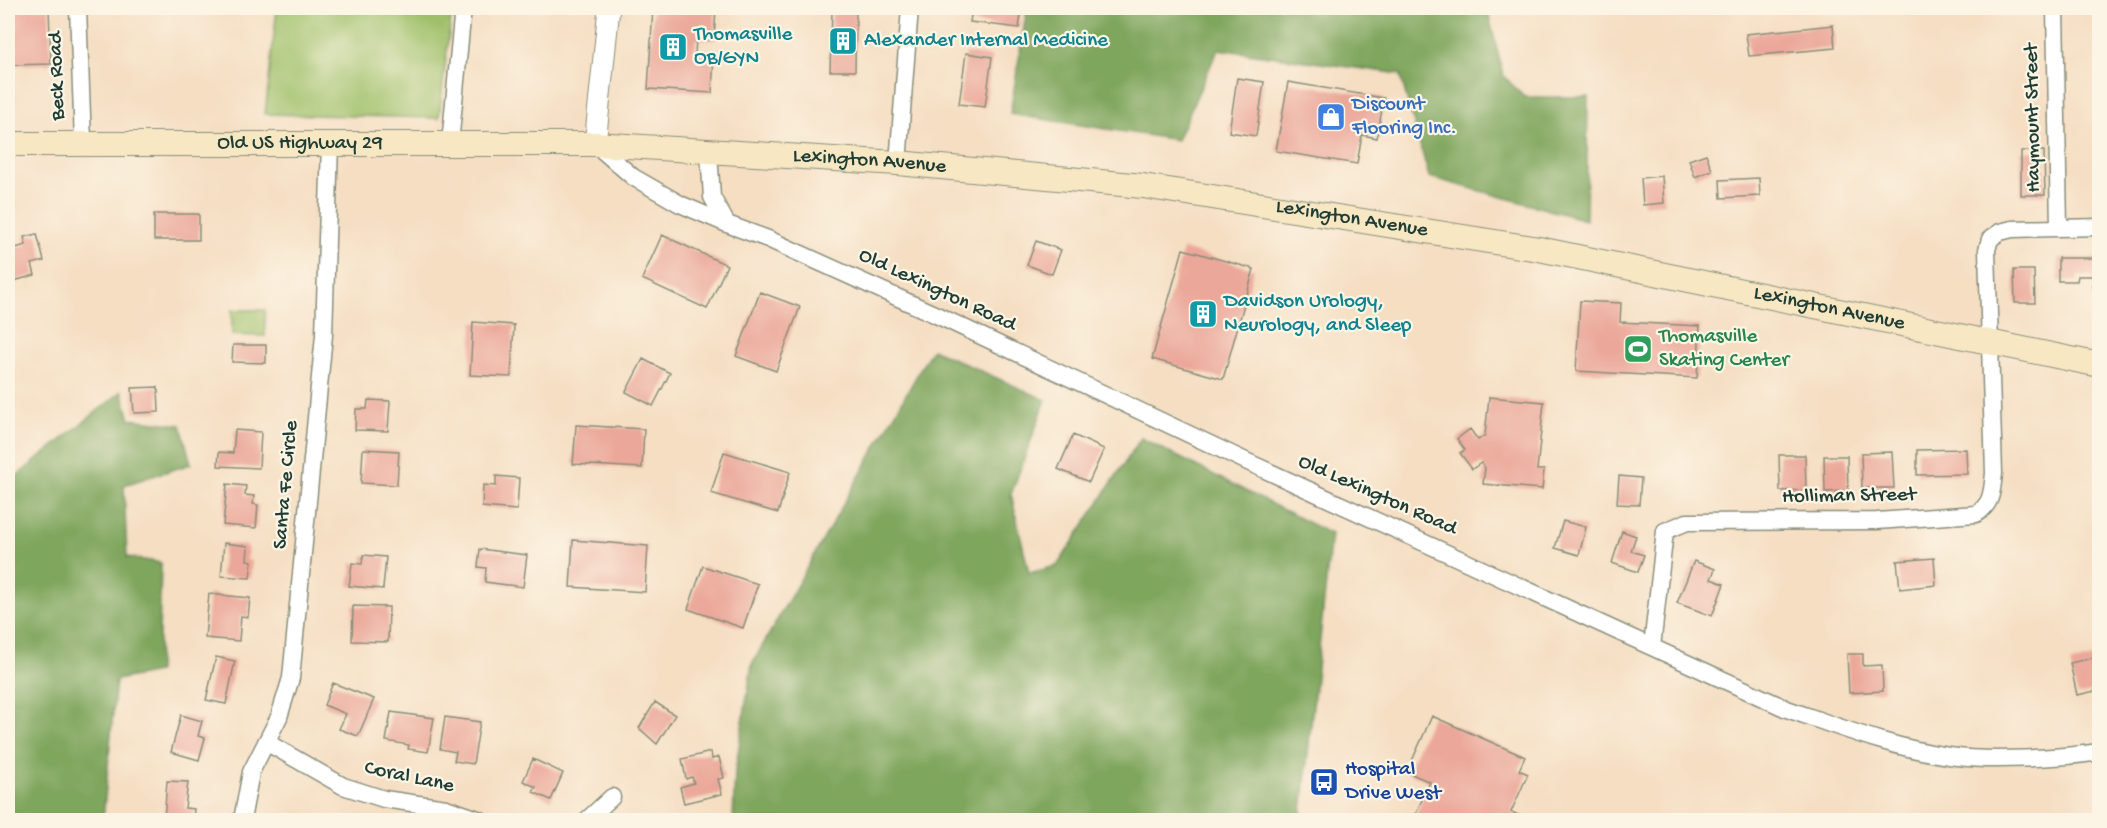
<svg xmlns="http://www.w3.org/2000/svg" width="2107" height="828" font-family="'Gochi Hand',sans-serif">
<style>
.green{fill:#9fc069;stroke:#5f7e4e;stroke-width:1.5}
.forest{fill:#7fa65d;stroke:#4f7248;stroke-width:1.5}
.building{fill:#eba799}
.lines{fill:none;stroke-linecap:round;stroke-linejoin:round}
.minor-casing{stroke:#8a8e7b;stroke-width:19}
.tertiary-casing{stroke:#8a8e7b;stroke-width:23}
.secondary-casing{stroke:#8a8e7b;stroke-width:26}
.minor{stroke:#fff;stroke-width:16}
.tertiary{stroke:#fff;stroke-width:21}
.secondary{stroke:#f7e8c3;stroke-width:24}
.labels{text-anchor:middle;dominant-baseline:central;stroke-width:4.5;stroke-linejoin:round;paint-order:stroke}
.culture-label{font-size:21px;fill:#0d838f;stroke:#fcf5e5;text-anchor:start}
.street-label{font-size:21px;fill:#1f3d34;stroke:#fcf5e5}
.shop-label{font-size:21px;fill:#366cbe;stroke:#fcf5e5;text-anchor:start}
.leisure-label{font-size:21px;fill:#27864d;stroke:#fcf5e5;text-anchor:start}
.transit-label{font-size:21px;fill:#164399;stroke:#fcf5e5;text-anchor:start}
</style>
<rect width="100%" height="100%" fill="#fcf5e5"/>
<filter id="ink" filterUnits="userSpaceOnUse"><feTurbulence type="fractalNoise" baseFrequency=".0167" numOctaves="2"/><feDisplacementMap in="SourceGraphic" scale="12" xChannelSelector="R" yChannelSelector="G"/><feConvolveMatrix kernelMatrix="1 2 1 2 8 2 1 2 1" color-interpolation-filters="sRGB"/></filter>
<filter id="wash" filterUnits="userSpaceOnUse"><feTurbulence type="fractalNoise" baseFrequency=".008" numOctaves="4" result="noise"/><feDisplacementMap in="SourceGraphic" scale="24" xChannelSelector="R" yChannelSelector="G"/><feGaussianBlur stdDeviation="1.35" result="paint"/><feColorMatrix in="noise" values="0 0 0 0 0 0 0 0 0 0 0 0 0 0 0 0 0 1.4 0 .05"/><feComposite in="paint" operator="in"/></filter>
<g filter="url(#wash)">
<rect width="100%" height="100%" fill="#f5dec2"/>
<path class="green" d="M277,8H452L439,118L265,114Z
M232,310H265V336L232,335Z"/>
<path class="forest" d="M1027,8H1487L1503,75L1524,97H1588L1586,220L1429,177L1400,74L1218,49L1177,140L1010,114Z
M932,349L1046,400L1011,494L1029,573L1057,566L1141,438L1331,534L1301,820H733L735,772L752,664Z
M122,391L130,419L181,425L191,464L124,485L127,557L161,563L158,672L116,680L103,820H8V483Z"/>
<g id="blocks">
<path class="building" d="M8,8H49L51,64L8,65Z
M653,8H716L714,40L696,39L695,54L714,55L712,93L648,89Z
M972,8H1022L1019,28L970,22Z
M832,10H856L855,71H830Z
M1833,25L1835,48L1749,56L1746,34Z
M966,53L992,57L985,107L959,104Z
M1237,78L1264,82L1256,136L1229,132Z
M1288,82L1384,98L1377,138L1362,135L1357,164L1276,151Z
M2021,151H2044L2045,195H2021Z
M1706,154L1712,170L1695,177L1689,160Z
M1662,176L1664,203L1643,205L1641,178Z
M1759,178L1760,196L1721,198L1720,180Z
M154,214H199V240H154Z
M37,234L44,261L32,264L35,275L14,281L8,250L26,245L24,237Z
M662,235L727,265L707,309L642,279Z
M1036,241L1061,250L1052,274L1027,265Z
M1183,249L1254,269L1223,379L1152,359Z
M2058,258H2100V287H2093V276H2078L2077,281H2058Z
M2014,270H2034L2035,303H2015Z
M760,292L800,307L776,371L736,356Z
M1580,301L1621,303L1620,322L1700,326L1697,378L1576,371Z
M473,322L514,325L511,377L470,375Z
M233,345H266V363L232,362Z
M643,359L670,373L653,406L626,392Z
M158,387L159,412L134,413L132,388Z
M1489,397L1544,402L1537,470H1544L1542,489L1483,484L1485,468L1481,463L1472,469L1460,453L1465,450L1457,439L1470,429L1478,440L1485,435Z
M368,400L390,401L388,431L355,430L356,409H367Z
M576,425L644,429L642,468L573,464Z
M235,430L261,432L259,468L218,466L219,452L233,453Z
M1073,435L1104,449L1089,482L1058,469Z
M363,449L399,451L397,485L361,483Z
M1966,449L1967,474L1917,475V450Z
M724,452L790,472L778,513L711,493Z
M1892,452L1894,488H1862L1861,453Z
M1779,455H1805L1806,490L1780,491Z
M1824,456H1847L1848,491L1825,492Z
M496,476L519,478L517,510L482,507L483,485L496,486Z
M1619,476L1641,478L1639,505L1617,504Z
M227,484L246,486L245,495L254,496L253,504L258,505L256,528L223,525Z
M1563,521L1586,527L1579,555L1555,548Z
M1622,531L1636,536L1631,551L1644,555L1638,572L1612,563Z
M573,540L648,546L645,592L570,587Z
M224,543L248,546L247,560L252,561L250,578L221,576Z
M480,549L527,555L523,587L485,582L486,568L478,567Z
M363,555L386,557L383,589L349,586L352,563L362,564Z
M1934,558L1936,585L1900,589L1897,561Z
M1694,561L1715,569L1711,579L1724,584L1712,616L1677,603Z
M703,566L758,584L743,628L688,609Z
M209,594L250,598L248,617L241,616L239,641L205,638Z
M353,606L389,607L388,642L352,641Z
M1847,654H1863V666L1882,665L1883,691L1849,693Z
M216,657L235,661L226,704L206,700Z
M2097,657L2100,690L2077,695L2070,663Z
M333,683L374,699L358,736L339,729L346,714L324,705Z
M655,702L675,715L657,744L639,728Z
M391,712L434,718L428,752L408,749L409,745L386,741Z
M181,715L202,721L198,736L205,738L199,760L171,752Z
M1432,716L1525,757L1519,770L1528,774L1511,812L1531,820H1413L1430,782L1407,772Z
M445,717L480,722L473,764L454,761L456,752L440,749Z
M711,752L712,759L719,757L724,778L718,779L722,794L684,803L680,787L694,783L692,777L686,779L682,759Z
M533,759L563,773L551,800L533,792L536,787L523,781Z
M167,781L188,782L185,808L194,809L193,820H164Z"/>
</g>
</g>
<g filter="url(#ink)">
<use href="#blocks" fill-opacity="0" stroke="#8a8e7b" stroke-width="1.5"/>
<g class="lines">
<g class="minor-casing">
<path id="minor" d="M78,8L83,142
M2055,8L2059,228
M450,144L463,8
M595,144L633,177L680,204L727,224
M709,152L712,197L727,224L768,239L943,318L1250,463L1787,709C1839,727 1893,748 1949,756C1989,762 2059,758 2100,752
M898,163L910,8
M1652,647L1665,531L1687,522L1877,521L1976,514C1992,504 1992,492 1994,473L1987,250L1990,239L2000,232L2012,229L2100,227
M266,742L343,786L384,799L446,808L481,820
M242,820L251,772L279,717L291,678L324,335L330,144
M587,820L612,797"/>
</g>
<g class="tertiary-casing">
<path id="tertiary" d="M595,144L609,8"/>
</g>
<g class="secondary-casing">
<g id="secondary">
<path id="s1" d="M8,144H595L898,163L1143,186L1539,249L2100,365"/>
</g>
</g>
<use href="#minor" class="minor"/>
<use href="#tertiary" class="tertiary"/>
<use href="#secondary" class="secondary"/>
</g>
</g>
<defs>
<g id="building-square" transform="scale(1.5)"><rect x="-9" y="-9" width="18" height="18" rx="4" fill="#0f9aa8" stroke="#fcf5e5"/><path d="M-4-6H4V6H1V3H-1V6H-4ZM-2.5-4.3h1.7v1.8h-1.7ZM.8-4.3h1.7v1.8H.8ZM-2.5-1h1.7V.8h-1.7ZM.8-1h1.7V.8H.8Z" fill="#fff"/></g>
<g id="shop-square" transform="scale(1.5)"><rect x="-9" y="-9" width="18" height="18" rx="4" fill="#3f7fe0" stroke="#fcf5e5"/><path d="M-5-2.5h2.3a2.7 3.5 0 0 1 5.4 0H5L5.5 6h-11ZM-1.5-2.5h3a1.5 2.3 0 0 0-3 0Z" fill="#fff"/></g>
<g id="stadium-square" transform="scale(1.5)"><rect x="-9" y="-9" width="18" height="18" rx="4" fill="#2e9e5b" stroke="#fcf5e5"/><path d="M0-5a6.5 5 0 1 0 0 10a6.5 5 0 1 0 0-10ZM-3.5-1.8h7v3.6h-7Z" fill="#fff"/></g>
<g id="bus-square" transform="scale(1.5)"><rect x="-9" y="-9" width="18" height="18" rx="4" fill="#1a4fb4" stroke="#fcf5e5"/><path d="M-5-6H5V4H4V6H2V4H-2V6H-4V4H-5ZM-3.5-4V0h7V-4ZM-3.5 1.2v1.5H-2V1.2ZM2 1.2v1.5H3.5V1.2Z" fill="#fff"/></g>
</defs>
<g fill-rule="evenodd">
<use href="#building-square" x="843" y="41"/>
<use href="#building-square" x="673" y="47"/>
<use href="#shop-square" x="1331" y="117"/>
<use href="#building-square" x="1203" y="314"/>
<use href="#stadium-square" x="1638" y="349"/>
<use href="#bus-square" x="1324" y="782"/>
</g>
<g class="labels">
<g class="culture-label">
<text x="694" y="35">Thomasville<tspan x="694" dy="24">OB/GYN</tspan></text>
<text x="864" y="41">Alexander Internal Medicine</text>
<text x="1224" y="302">Davidson Urology,<tspan x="1224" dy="24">Neurology, and Sleep</tspan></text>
</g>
<g class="street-label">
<text transform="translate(58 76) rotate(-92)">Beck Road</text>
<text transform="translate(2034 118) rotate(-91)">Haymount Street</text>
<text stroke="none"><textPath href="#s1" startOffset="292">Old US Highway 29</textPath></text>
<text stroke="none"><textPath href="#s1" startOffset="862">Lexington Avenue</textPath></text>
<text stroke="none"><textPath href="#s1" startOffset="1348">Lexington Avenue</textPath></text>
<text transform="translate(937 291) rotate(25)">Old Lexington Road</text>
<text stroke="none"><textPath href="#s1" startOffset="1834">Lexington Avenue</textPath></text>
<text transform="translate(287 485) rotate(-85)">Santa Fe Circle</text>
<text transform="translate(1377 496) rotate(24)">Old Lexington Road</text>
<text transform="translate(1849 497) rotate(-1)">Holliman Street</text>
<text transform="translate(409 778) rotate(12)">Coral Lane</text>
</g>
<g class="shop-label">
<text x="1352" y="105">Discount<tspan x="1352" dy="24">Flooring Inc.</tspan></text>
</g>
<g class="leisure-label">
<text x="1659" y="337">Thomasville<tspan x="1659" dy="24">Skating Center</tspan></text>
</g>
<g class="transit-label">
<text x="1345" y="770">Hospital<tspan x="1345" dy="24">Drive West</tspan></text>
</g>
</g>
<rect width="2107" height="828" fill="none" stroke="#fcf5e5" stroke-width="30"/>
</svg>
